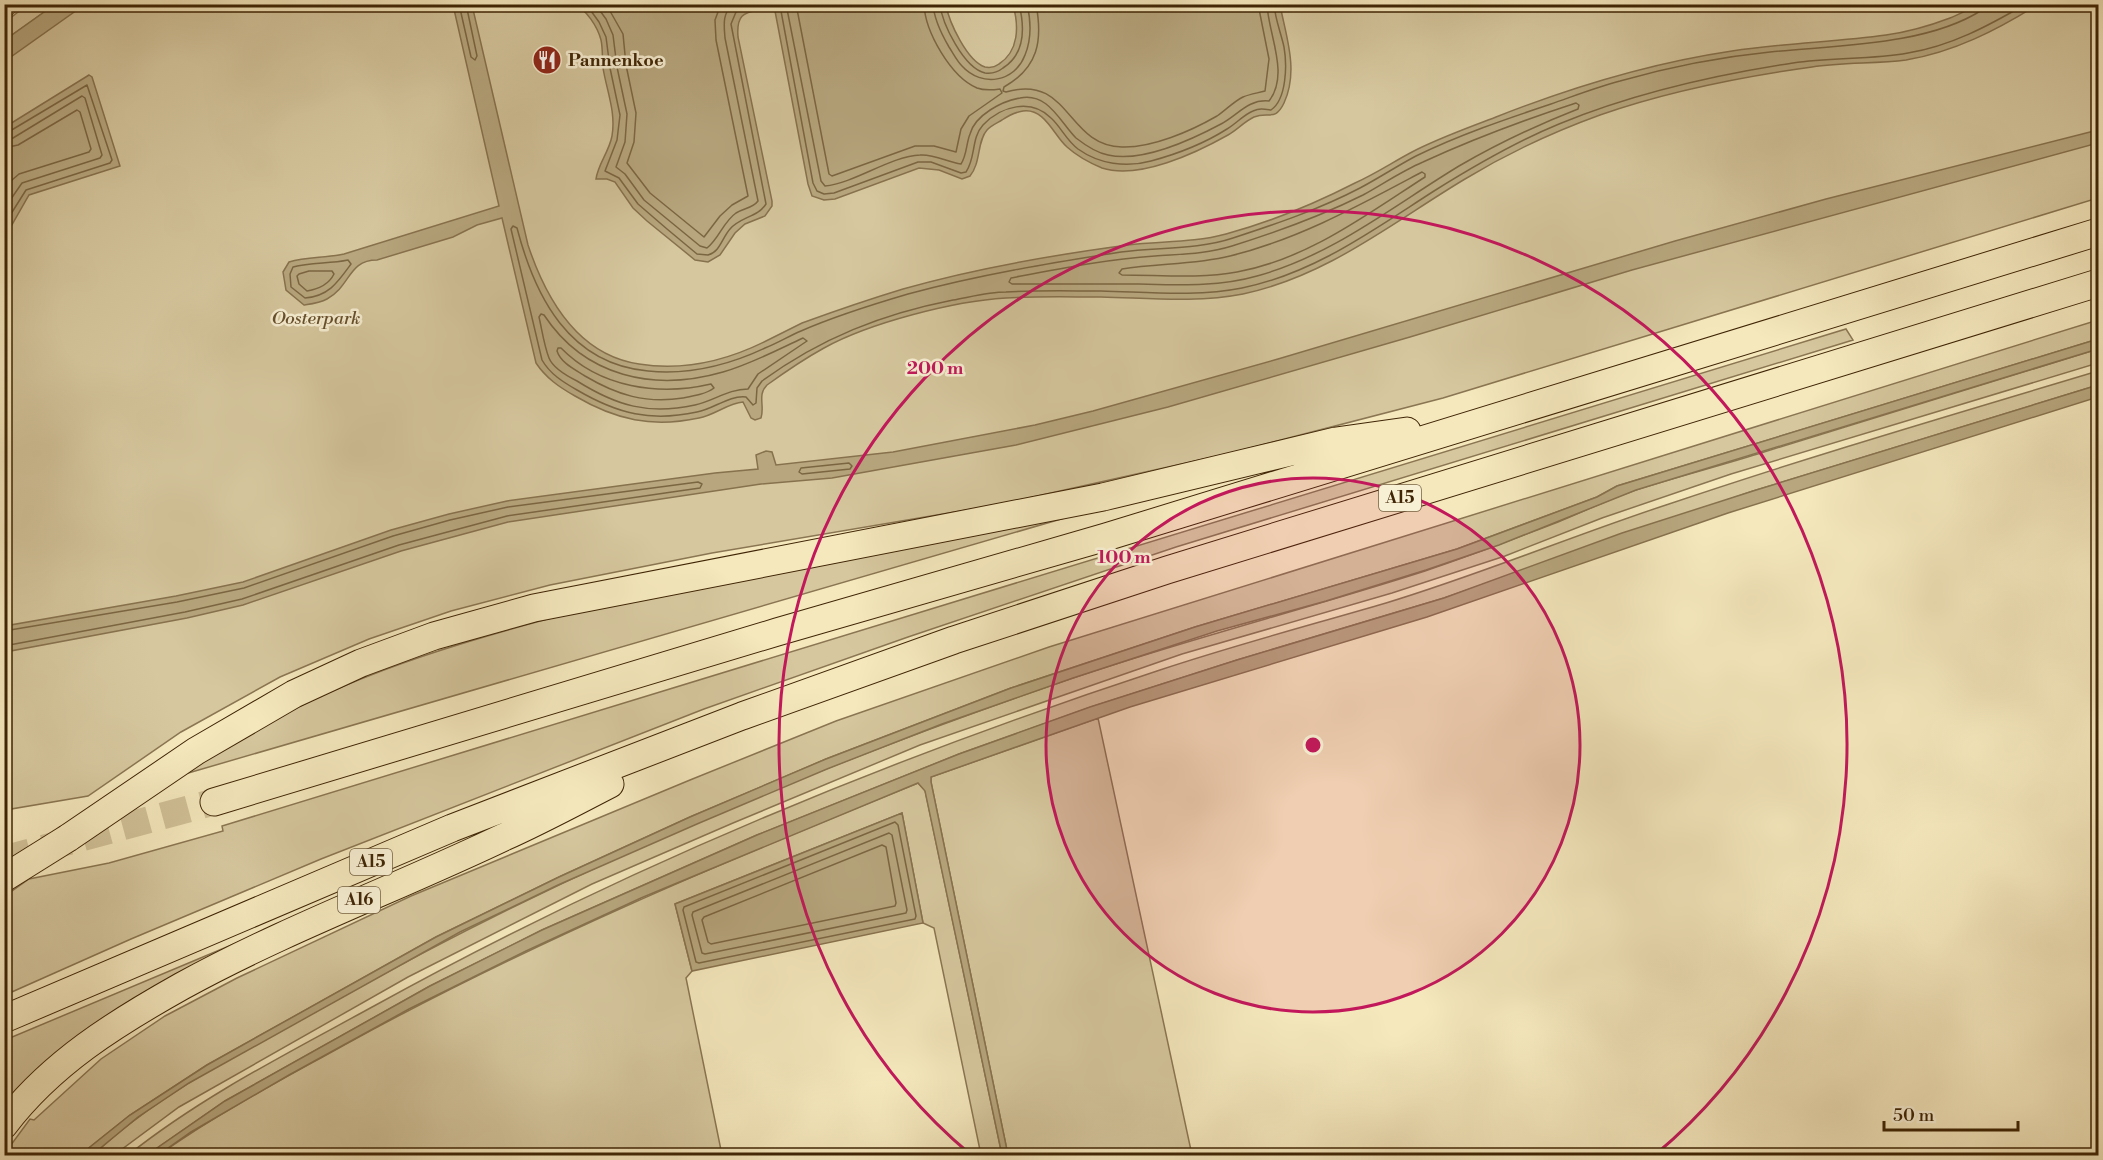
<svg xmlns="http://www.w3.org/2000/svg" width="2103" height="1160" font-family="'Libre Bodoni',serif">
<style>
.green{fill:#d6c79e;stroke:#8a7652;stroke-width:1.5}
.water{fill:#b7a67e;stroke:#87724e;stroke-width:1.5}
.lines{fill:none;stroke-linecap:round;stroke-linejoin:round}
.shore{stroke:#7b6642;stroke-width:1.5}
.highway-tunnel{stroke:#d1c198;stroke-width:27;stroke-dasharray:27 14;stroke-linecap:butt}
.street-casing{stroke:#6c5633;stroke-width:17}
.highway-casing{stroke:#3f2505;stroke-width:29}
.street{stroke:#f8f0d4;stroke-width:15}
.highway{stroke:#f5e8bd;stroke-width:27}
.highway-bridge-casing{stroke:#3f2505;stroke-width:29;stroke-linecap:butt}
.highway-bridge{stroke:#f5e8bd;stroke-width:27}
.ring{fill:none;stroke:#c2185b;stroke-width:3}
.labels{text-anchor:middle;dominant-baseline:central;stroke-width:5;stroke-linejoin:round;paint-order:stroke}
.shield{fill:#f8f0d4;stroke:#766243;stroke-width:1.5}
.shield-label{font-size:16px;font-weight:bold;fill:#3f2505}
.poi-label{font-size:18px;font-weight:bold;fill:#3f2505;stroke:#f8f0d4;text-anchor:start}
.park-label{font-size:18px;font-style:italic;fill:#654e2b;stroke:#f8f0d4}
.centre{fill:#c2185b;stroke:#f8f0d4;stroke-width:3}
.ring-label{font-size:18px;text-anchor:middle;font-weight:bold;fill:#c2185b;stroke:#f8f0d4;stroke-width:5;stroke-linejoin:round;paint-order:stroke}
</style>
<rect width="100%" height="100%" fill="#f5e8bd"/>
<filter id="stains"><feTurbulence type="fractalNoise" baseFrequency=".00333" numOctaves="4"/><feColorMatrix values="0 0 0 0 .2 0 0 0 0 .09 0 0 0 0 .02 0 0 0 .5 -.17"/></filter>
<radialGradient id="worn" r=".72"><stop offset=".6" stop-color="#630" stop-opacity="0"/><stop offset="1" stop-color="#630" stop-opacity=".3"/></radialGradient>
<path class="green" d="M27,5H54L5,40L4,23Z
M58,5H2098V198L1443,398L1231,453L1002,504L712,553L550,585L451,611L369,639L280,677L181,732L88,796L5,810V46Z
M2098,320V339L1617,486L1597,497L1457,549L1195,627L1011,688L826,759L690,817L559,877L436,937L207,1065L130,1115L80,1155H6L5,1153L30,1119L34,1120L101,1059L165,1016L237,978L411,896L690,780L836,721L1049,647Z
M1846,329L1853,340L1176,547L908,637L704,709L321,859L131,939L5,995V896L29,879L109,863L223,831L222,826Z
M2098,349V363L1731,474L1602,518L1505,556L1392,593L1182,654L920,745L733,823L592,884L408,977L179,1107L114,1155L92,1156C164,1088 255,1046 340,998C571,868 819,765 1070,679C1187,639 1307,609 1425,571C1470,556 1514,539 1558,522C1585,511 1611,498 1639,489C1680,476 1723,465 1764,452C1876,418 1987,383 2098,349Z
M2098,371V385L1753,491L1444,598L1237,660L1091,707L959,754L757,835L542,930L430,986L225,1101L147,1155L127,1156C202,1096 290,1052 374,1006C623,868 889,759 1160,670C1235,645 1311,625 1386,603C1482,574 1574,535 1669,504C1811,456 1955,414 2098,371Z
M1171,487L178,776C213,756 246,735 281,716C368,669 475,638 570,613Z
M1098,718L1192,1155H1008L931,782V777Z
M918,783L925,790L1002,1155H981L934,928L923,923L902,813L675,904L692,971L686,978L722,1155L168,1156L166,1150C223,1110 285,1078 346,1044C530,943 723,862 918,783Z
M253,936L5,1110V1040Z"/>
<path class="water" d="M54,5H84L5,61V40Z
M453,5H472L528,245C546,299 578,355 639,364C683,371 726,361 766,341C778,335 790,329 802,323C835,311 870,299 903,289C976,268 1053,255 1128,245C1161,241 1193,243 1226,234C1270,222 1314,204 1355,183C1375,174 1393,162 1412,152C1439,138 1468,128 1496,117C1572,87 1651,63 1732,51C1783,43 1835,42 1886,35C1908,32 1929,26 1950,18C1960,14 1970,8 1980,5C1995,1 2021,4 2037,5C1997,30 1954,52 1906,60C1875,64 1843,62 1812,67C1740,77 1669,91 1600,115C1553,132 1508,153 1465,179C1393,222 1328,276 1243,294C1197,303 1148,298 1101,297C1070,297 1037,296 1006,298C954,301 869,323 824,348C804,359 785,372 767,385C757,395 765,406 761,418L755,420L751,418L743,402C728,403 715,415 699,418C652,428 616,420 575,396C559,387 546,378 536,363L502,218L477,225L453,237L377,260C348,260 351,286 327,299C320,303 311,304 304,305L286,290L283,272L289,262C307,257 325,258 344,254L499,206Z
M574,5H946C949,22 967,61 985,67C990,68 995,67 999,64C1019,51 1019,26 1013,5H1280C1286,36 1299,71 1284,103C1275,122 1268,111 1254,117C1245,121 1237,130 1228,135C1196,153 1139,180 1102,168C1090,163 1077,156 1067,147C1054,136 1045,108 1023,111C1016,112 1008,116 1002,120C997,123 990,126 987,130C977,141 981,163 970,176L962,179L939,170L919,168L835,199L824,200L812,196L808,184L775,11L768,7C746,13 736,11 738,37L772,201V206L765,216L745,224L735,233L720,255L708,262L695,260L647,221L633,208L615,182L607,179H596C598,164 609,152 612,136C616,112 607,92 603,68C602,59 603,49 601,40C598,28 586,8 574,5Z
M89,75L92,77L120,166L29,195L5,237V127Z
M2098,130V143L1632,270L1410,337L1168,407L1016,445L832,478L761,484L508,522L401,551L243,605L187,618L5,652V626L176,596L243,582L391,530L449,514L507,501L715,473L758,469L756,455L766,451L772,452L776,465L893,452L1035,425L1093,411L1278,359L1675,241L1826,199Z
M2098,339V349L1636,490L1499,545L1426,570L1326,601L1217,631L1073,678L942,724L827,769L697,824L558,885L460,932L189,1083L138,1117L92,1155H80L130,1115L207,1065L436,937L559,877L690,817L826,759L1011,688L1195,627L1457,549L1597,497L1617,486Z
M2098,385V397L1728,513L1427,617L1130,707L931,777V782L1008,1155H1002L925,791L918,783L641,898L526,951L409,1009L289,1075L191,1132L158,1155H147L225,1101L430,986L542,930L757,835L959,754L1090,707L1237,660L1444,598L1622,533L1753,491Z
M902,813L923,923L692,971L675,904Z"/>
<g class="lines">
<path class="shore" d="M459,4L471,57L475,60L477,56L466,4
M586,4L599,22L606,37L610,68L620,115L617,140L605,171L619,178L638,204L667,229L697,254L708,255C720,252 722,238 730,229C740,217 758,217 766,204L731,24L736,12L754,4
M595,4L606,19L613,35L617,67L627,114L625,142L616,167L625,174L644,200L700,246L707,248C719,239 723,222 736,213C744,208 753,208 758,201L725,38C724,25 722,14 733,4
M606,4L623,34L626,65L636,113L634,142L627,163L650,193L704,237L720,216L732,205L748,196L716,40L715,20L721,4
M775,4L781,11L813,183L817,191L824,194L834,193L918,162H931L961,173L966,172C976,158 971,138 983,125C1001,106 1031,98 1051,118C1061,127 1066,140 1078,149C1099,164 1126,168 1151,161C1177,154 1205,143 1227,129C1236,124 1243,115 1253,111C1260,108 1264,109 1271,110C1287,99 1287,64 1284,47C1281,33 1275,19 1274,4
M786,4L821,181L825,186C855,183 891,156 920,155C935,154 947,162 961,164C967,155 966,144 970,134C975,115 1002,101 1020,98C1048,92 1060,122 1076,138C1085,145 1097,153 1108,155C1143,163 1191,140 1221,124C1238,115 1248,99 1269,101C1290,74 1268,34 1267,4
M796,4L829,174L832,176L915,146H934L956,152L961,129L969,116L1002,93L1000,89C993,90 985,91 977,88C951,77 925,32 924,4
M933,4C934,20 942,35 949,47C953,53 957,61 962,66C982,88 1015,82 1025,55C1032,38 1031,21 1027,4
M940,4C942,24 964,68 985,73C992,74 998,72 1003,68C1025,54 1025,28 1019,4
M1036,4C1043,41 1038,68 1004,87L1003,91L1006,92C1070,73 1066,146 1122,147C1152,148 1191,131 1217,116C1226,110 1233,102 1243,97C1250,94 1258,93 1265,91L1269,59L1258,4
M1982,4V10C1926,46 1835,45 1770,52C1720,57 1669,67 1620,81C1597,87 1574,96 1551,104C1506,119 1459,135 1416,156C1397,166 1379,178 1360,188C1320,209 1276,224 1233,238C1197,250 1159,247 1121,252C1050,263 978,275 908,294C874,304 835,316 801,331C789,336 778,343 765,348C729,365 689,375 648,371C569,364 535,297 517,228L513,226L511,229L542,360C550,374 563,382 577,390C618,414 651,422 697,412C714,409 729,395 746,397L753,405L756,403L757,388L762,381C821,338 882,314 953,300C970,297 989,292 1006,292C1038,290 1070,291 1101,291C1147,292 1197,297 1242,288C1315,273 1373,230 1434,191C1474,166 1515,142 1559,124C1634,93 1714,75 1793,63C1831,57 1870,60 1908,53C1951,46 1988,26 2026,4
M1576,103L1579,105L1578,109C1537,125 1497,144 1459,166C1393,206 1333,255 1257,276C1219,287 1179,285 1139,284C1097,284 1055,284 1012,284L1009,282L1011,278C1058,269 1108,259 1155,256C1181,254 1206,254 1232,246C1277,232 1321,216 1363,195C1383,184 1402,171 1423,162C1473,139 1524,120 1576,103Z
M4,132L10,131L87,85L112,160L110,163L26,190L4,225
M4,139L13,138L82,96L85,98L102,155L100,158L22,183L4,209
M4,148L18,145L77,110L80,112L91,149L89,152L19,174L12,180L4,191
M1422,172L1425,174V177C1366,215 1308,259 1237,272C1199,279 1160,275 1122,275L1119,273L1122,269C1158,263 1194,265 1230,256C1299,239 1360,205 1422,172Z
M348,260L351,264C338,282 329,296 305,298L291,287L290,274L293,267C311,262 329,264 348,260Z
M309,271H332L334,274C329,284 319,289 307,291L299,284L297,276L299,274Z
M541,314L544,315C585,377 654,392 723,372C751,364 777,350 803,338L807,341L758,374L748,389C728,389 714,401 695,405C648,415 617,406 577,381C567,376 553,368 549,358C544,345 542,330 539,317Z
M558,348H561C600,388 659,396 711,384L714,388C706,394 694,396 683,398C646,404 617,395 585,376C574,369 561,363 557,351Z
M849,463L852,466L850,469L802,474L799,472L801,468Z
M4,631L177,602L244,588L393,536L450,520L508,507L698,482L702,484L700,488L672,492L507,516L399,545L242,599L185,612L4,646
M895,822L898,825L916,916L915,919L699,963L696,962L683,910L684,907Z
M889,833L892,835L907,910L906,913L705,954L702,953L692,915L693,912Z
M882,845L886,847L896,903L895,906L711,944L708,942L702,920L704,917Z"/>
<path class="highway-tunnel" d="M4,859L214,802"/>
<g class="street-casing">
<path id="street" d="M4,11L12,4"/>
</g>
<g class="highway-casing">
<path id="highway" d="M214,802L777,632L1106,537L2098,232
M68,838L196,751L294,694L361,663L434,636L534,608L1103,497L1336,441L1407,431
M4,1019L452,828L742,716L954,640L1167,570L2098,283
M4,1125C51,1063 116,1023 182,986C286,929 397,888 504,837C540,821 575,802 610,784"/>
</g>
<use href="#street" class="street"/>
<use href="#highway" class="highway"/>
<g class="highway-bridge-casing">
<path id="highway-bridge" d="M4,878L68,838"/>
</g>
<use href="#highway-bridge" class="highway-bridge"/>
</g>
<circle cx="1313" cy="745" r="267" fill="#c2185b" fill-opacity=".12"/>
<g class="ring">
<circle cx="1313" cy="745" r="267"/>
<path d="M970 1154A534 534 0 1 1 1656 1154"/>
</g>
<defs>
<g id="restaurant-disc" transform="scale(1.5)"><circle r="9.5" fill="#8f2418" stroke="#f8f0d4"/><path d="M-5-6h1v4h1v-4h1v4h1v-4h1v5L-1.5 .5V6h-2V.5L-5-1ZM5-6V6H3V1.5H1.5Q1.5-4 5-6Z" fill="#fff"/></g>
</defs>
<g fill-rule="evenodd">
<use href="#restaurant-disc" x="547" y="60"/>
</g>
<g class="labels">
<g class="shield">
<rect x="1379" y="485" width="42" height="26" rx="4.5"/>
<rect x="350" y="849" width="42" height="26" rx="4.5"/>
<rect x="338" y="887" width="42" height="26" rx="4.5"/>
</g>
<g class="shield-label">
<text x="1400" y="498">A15</text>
<text x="371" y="862">A15</text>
<text x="359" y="900">A16</text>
</g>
<g class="poi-label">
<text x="568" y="60">Pannenkoe</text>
</g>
<g class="park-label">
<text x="316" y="318">Oosterpark</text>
</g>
</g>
<circle cx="1313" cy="745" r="9" class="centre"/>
<g class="ring-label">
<text x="935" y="374">200 m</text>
<text x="1124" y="563">100 m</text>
</g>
<rect width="2103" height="1160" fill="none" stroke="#f5e8bd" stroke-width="24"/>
<rect x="6" y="6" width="2091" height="1148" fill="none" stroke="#3f2505" stroke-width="3"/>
<rect x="12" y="12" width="2079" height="1136" fill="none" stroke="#3f2505" stroke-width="1.5"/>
<path d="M1884 1121v9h134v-9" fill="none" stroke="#3f2505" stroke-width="3"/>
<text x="1893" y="1121" font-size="18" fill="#3f2505" stroke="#f8f0d4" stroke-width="4.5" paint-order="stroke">50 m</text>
<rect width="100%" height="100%" filter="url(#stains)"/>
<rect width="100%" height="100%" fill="url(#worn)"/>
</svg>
